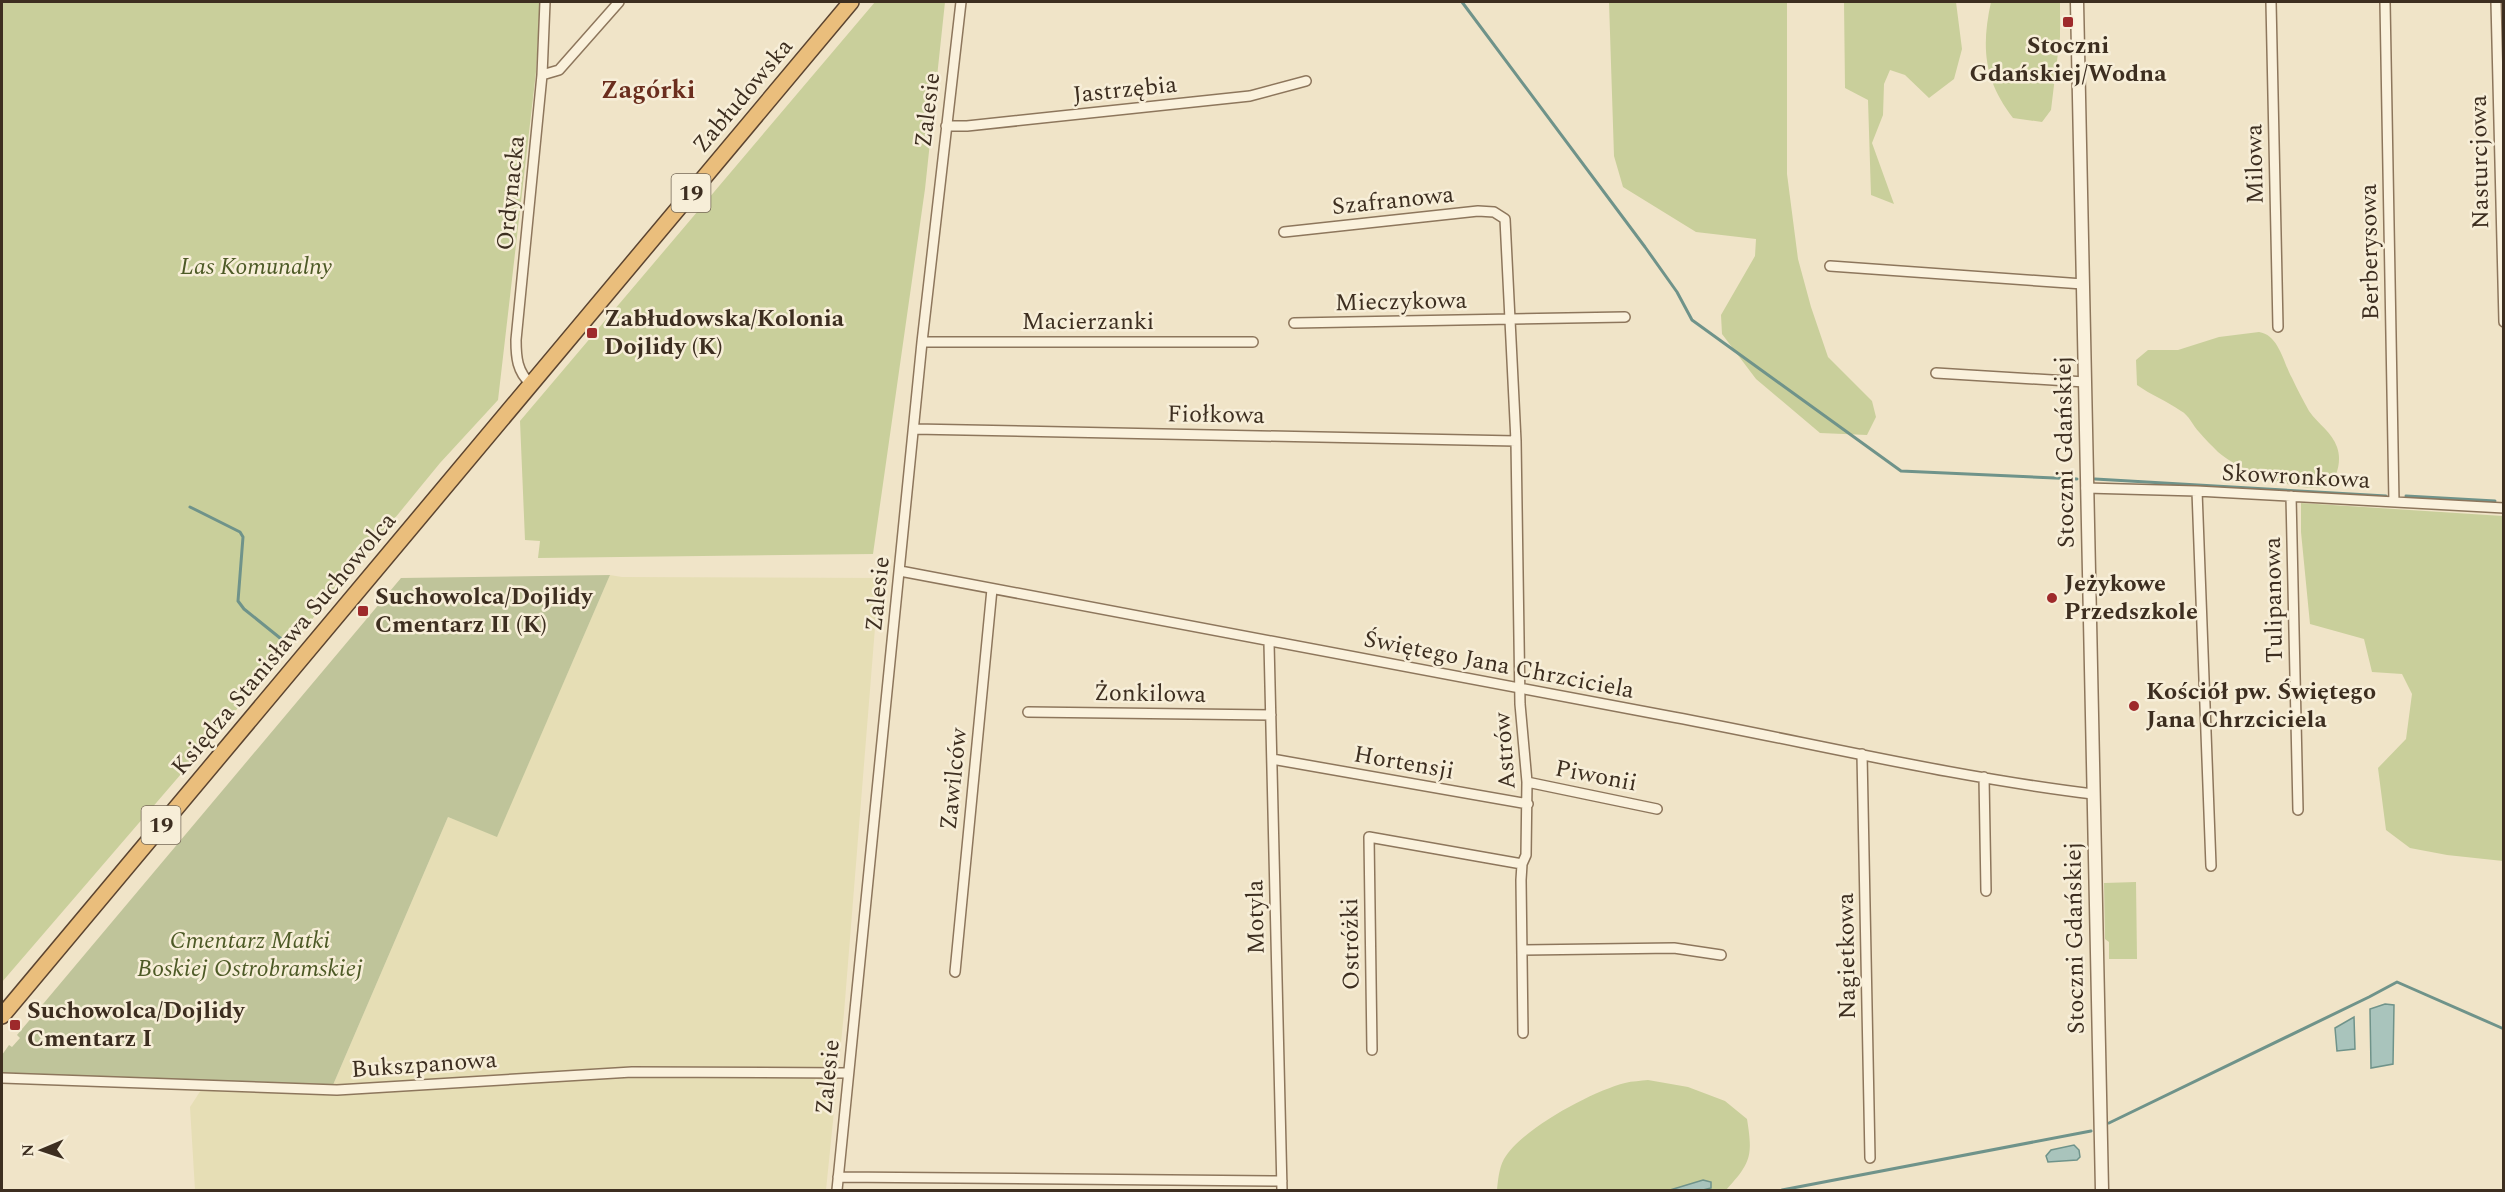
<svg xmlns="http://www.w3.org/2000/svg" width="2505" height="1192" font-family="Spectral,serif">
<style>
.farmland{fill:#e6deb5}
.green{fill:#c9cf9b}
.cemetery{fill:#bfc49a}
.water{fill:#a9c4bc;stroke:#6f938a;stroke-width:1.5}
.lines{fill:none;stroke-linecap:round;stroke-linejoin:round}
.stream{stroke:#6f938a;stroke-width:3}
.minor-casing{stroke:#8d765c;stroke-width:12}
.tertiary-casing{stroke:#8d765c;stroke-width:15}
.trunk-casing{stroke:#5b4430;stroke-width:18}
.minor{stroke:#faf1dc;stroke-width:9}
.tertiary{stroke:#faf1dc;stroke-width:12}
.trunk{stroke:#eabe7c;stroke-width:15}
.poi-dot{fill:#9e2a2b;stroke:#f7eed8;stroke-width:2}
.labels{text-anchor:middle;dominant-baseline:central;stroke-width:5;stroke-linejoin:round;paint-order:stroke}
.shield{fill:#f7eed8;stroke:#756857;stroke-width:1.5}
.shield-label{font-size:22px;font-weight:bold;fill:#3d2e20}
.poi-label{font-size:24px;font-weight:bold;fill:#3d2e20;stroke:#f7eed8;text-anchor:start}
.street-label{font-size:24px;fill:#3d2e20;stroke:#f7eed8}
.park-label{font-size:24px;font-style:italic;fill:#4d5a26;stroke:#f7eed8}
.neighbourhood-label{font-size:26px;font-weight:bold;fill:#6b2e1e;stroke:#f7eed8}
</style>
<rect width="100%" height="100%" fill="#f0e4c8"/>
<path class="farmland" d="M610,575L622,577L879,578L844,1013L826,1190H195L190,1107L201,1090L331,1095L333,1085L448,817L497,836Z"/>
<path class="green" d="M2,2H540L536,72L498,400L440,463L268,673L2,982Z
M875,2H945L925,189L873,554L538,558L540,541L525,540L520,421Z
M1609,2H1787V174L1798,259L1811,307L1828,357L1872,401L1876,417L1867,435L1820,433L1756,379L1722,334L1721,315L1755,256L1756,239L1696,232L1623,187L1614,156Z
M1844,2H1956L1962,49L1954,79L1929,98L1905,75L1890,70L1884,84L1883,115L1872,143L1894,204L1871,195L1868,100L1845,88Z
M1991,2H2060V37L2054,85L2051,110L2042,122L2013,118C1984,80 1981,48 1991,2Z
M2259,332C2279,335 2283,362 2292,378C2297,389 2303,400 2309,411C2318,424 2332,432 2337,447C2342,461 2337,475 2330,487C2298,493 2243,473 2218,452C2212,446 2205,439 2199,432C2193,426 2189,415 2181,411C2167,401 2151,395 2137,385L2136,360L2148,350H2178L2219,337Z
M2301,503L2503,516V861L2447,855L2410,848L2386,830L2378,768L2406,739L2412,694L2402,674L2372,672L2364,639L2310,624L2301,532Z
M2136,882L2137,959H2109V942L2105,939L2104,883Z
M1648,1080L1688,1087L1725,1101L1747,1119C1753,1156 1751,1163 1726,1190H1497C1498,1180 1499,1168 1504,1159C1521,1129 1593,1091 1625,1083C1632,1081 1641,1081 1648,1080Z"/>
<path class="cemetery" d="M610,575L497,837L448,817L333,1085L2,1073V1055L9,1045L12,1047L20,1038L17,1035L401,578Z"/>
<path class="water" d="M2385,1004L2394,1005L2393,1064L2371,1068L2370,1009Z
M2354,1017L2355,1049L2337,1051L2335,1028Z
M2074,1145L2079,1150L2080,1157L2077,1160L2048,1162L2046,1156L2051,1150Z
M1703,1180L1711,1182V1188L1703,1190H1670Z"/>
<g class="lines">
<path class="stream" d="M1462,2L1645,247L1677,292L1692,320L1901,471L2077,479
M2095,479L2386,496
M2406,496L2495,501
M190,507L240,532L243,537L238,601L244,609L285,642
M2109,1123L2369,997L2397,982L2504,1029
M1782,1190L2091,1131"/>
<g class="minor-casing">
<path id="minor" d="M2271,2L2278,327
M2385,2L2394,502
M2496,2L2504,322
M542,75L559,70L619,2
M946,126H967L1250,96L1306,81
M1284,232L1478,211L1494,212L1505,219L1516,441L1520,704L1527,782L1526,855L1522,864L1521,880L1523,1033
M1830,266L2083,284
M1294,323L1625,317
M922,342H1253
M1936,373L2085,382
M531,384C517,372 516,357 516,340L542,75L545,2
M914,429L1516,441
M2086,488L2197,491L2504,508
M2197,491L2211,866
M2291,496L2298,810
M900,571C1157,621 1415,669 1673,717C1812,743 1952,777 2093,794
M1269,643L1282,1190
M1028,712L1271,715
M1862,754L1870,1158
M1272,759L1528,804
M1984,777L1986,891
M1527,782L1657,809
M1522,950L1674,948L1721,955
M955,972L992,589
M1372,1050L1369,837L1522,864
M2,1078L337,1090L632,1072L848,1073
M838,1177L1282,1181
M837,1190L922,342L961,2"/>
</g>
<g class="tertiary-casing">
<path id="tertiary" d="M2077,2L2102,1190"/>
</g>
<g class="trunk-casing">
<path id="trunk" d="M2,1016L851,2"/>
</g>
<use href="#minor" class="minor"/>
<use href="#tertiary" class="tertiary"/>
<use href="#trunk" class="trunk"/>
</g>
<g class="poi-dot">
<rect x="2062" y="16" width="12" height="12" rx="3"/>
<rect x="586" y="327" width="12" height="12" rx="3"/>
<circle cx="2052" cy="598" r="6"/>
<rect x="357" y="605" width="12" height="12" rx="3"/>
<circle cx="2134" cy="706" r="6"/>
<rect x="9" y="1019" width="12" height="12" rx="3"/>
</g>
<g class="labels">
<g class="shield">
<rect x="671.5" y="174" width="39" height="38" rx="4.5"/>
<rect x="141.5" y="806" width="39" height="38" rx="4.5"/>
</g>
<g class="shield-label">
<text x="691" y="193">19</text>
<text x="161" y="825">19</text>
</g>
<g class="poi-label">
<text x="2068" y="46" text-anchor="middle">Stoczni<tspan x="2068" dy="28">Gdańskiej/Wodna</tspan></text>
<text x="604" y="319">Zabłudowska/Kolonia<tspan x="604" dy="28">Dojlidy (K)</tspan></text>
<text x="2064" y="584">Jeżykowe<tspan x="2064" dy="28">Przedszkole</tspan></text>
<text x="375" y="597">Suchowolca/Dojlidy<tspan x="375" dy="28">Cmentarz II (K)</tspan></text>
<text x="2146" y="692">Kościół pw. Świętego<tspan x="2146" dy="28">Jana Chrzciciela</tspan></text>
<text x="27" y="1011">Suchowolca/Dojlidy<tspan x="27" dy="28">Cmentarz I</tspan></text>
</g>
<g class="street-label">
<text transform="translate(1125 90) rotate(-6)">Jastrzębia</text>
<text transform="translate(743 96) rotate(-50)">Zabłudowska</text>
<text transform="translate(928 110) rotate(-83)">Zalesie</text>
<text transform="translate(2480 162) rotate(-91)">Nasturcjowa</text>
<text transform="translate(2255 164) rotate(-91)">Milowa</text>
<text transform="translate(511 193) rotate(-84)">Ordynacka</text>
<text transform="translate(1393 201) rotate(-6)">Szafranowa</text>
<text transform="translate(2370 252) rotate(-91)">Berberysowa</text>
<text transform="translate(1401 302) rotate(-1)">Mieczykowa</text>
<text x="1088" y="322">Macierzanki</text>
<text transform="translate(1216 415) rotate(1)">Fiołkowa</text>
<text transform="translate(2065 452) rotate(-91)">Stoczni Gdańskiej</text>
<text transform="translate(2296 477) rotate(3)">Skowronkowa</text>
<text transform="translate(878 594) rotate(-84)">Zalesie</text>
<text transform="translate(2274 600) rotate(-91)">Tulipanowa</text>
<text transform="translate(284 644) rotate(-50)">Księdza Stanisława Suchowolca</text>
<text transform="translate(1499 665) rotate(11)">Świętego Jana Chrzciciela</text>
<text transform="translate(1150 694) rotate(1)">Żonkilowa</text>
<text transform="translate(1505 751) rotate(-94)">Astrów</text>
<text transform="translate(1404 763) rotate(10)">Hortensji</text>
<text transform="translate(1596 776) rotate(11)">Piwonii</text>
<text transform="translate(954 779) rotate(-84)">Zawilców</text>
<text transform="translate(1256 917) rotate(-91)">Motyla</text>
<text transform="translate(2075 938) rotate(-91)">Stoczni Gdańskiej</text>
<text transform="translate(1351 944) rotate(-91)">Ostróżki</text>
<text transform="translate(1847 956) rotate(-91)">Nagietkowa</text>
<text transform="translate(424 1065) rotate(-4)">Bukszpanowa</text>
<text transform="translate(828 1077) rotate(-84)">Zalesie</text>
</g>
<g class="park-label">
<text x="256" y="267">Las Komunalny</text>
<text x="250" y="941">Cmentarz Matki<tspan x="250" dy="28">Boskiej Ostrobramskiej</tspan></text>
</g>
<g class="neighbourhood-label">
<text x="648" y="90">Zagórki</text>
</g>
</g>
<rect width="2505" height="1192" fill="none" stroke="#3d2e20" stroke-width="6"/>
<g transform="translate(42 1150) rotate(268)" stroke="#f7eed8" stroke-width="4.5" paint-order="stroke">
<path d="M0-4.5L10 22L0 15L-10 22Z" fill="#3d2e20"/>
<text y="-9" font-size="16" font-weight="bold" text-anchor="middle" fill="#3d2e20">N</text>
</g>
</svg>
